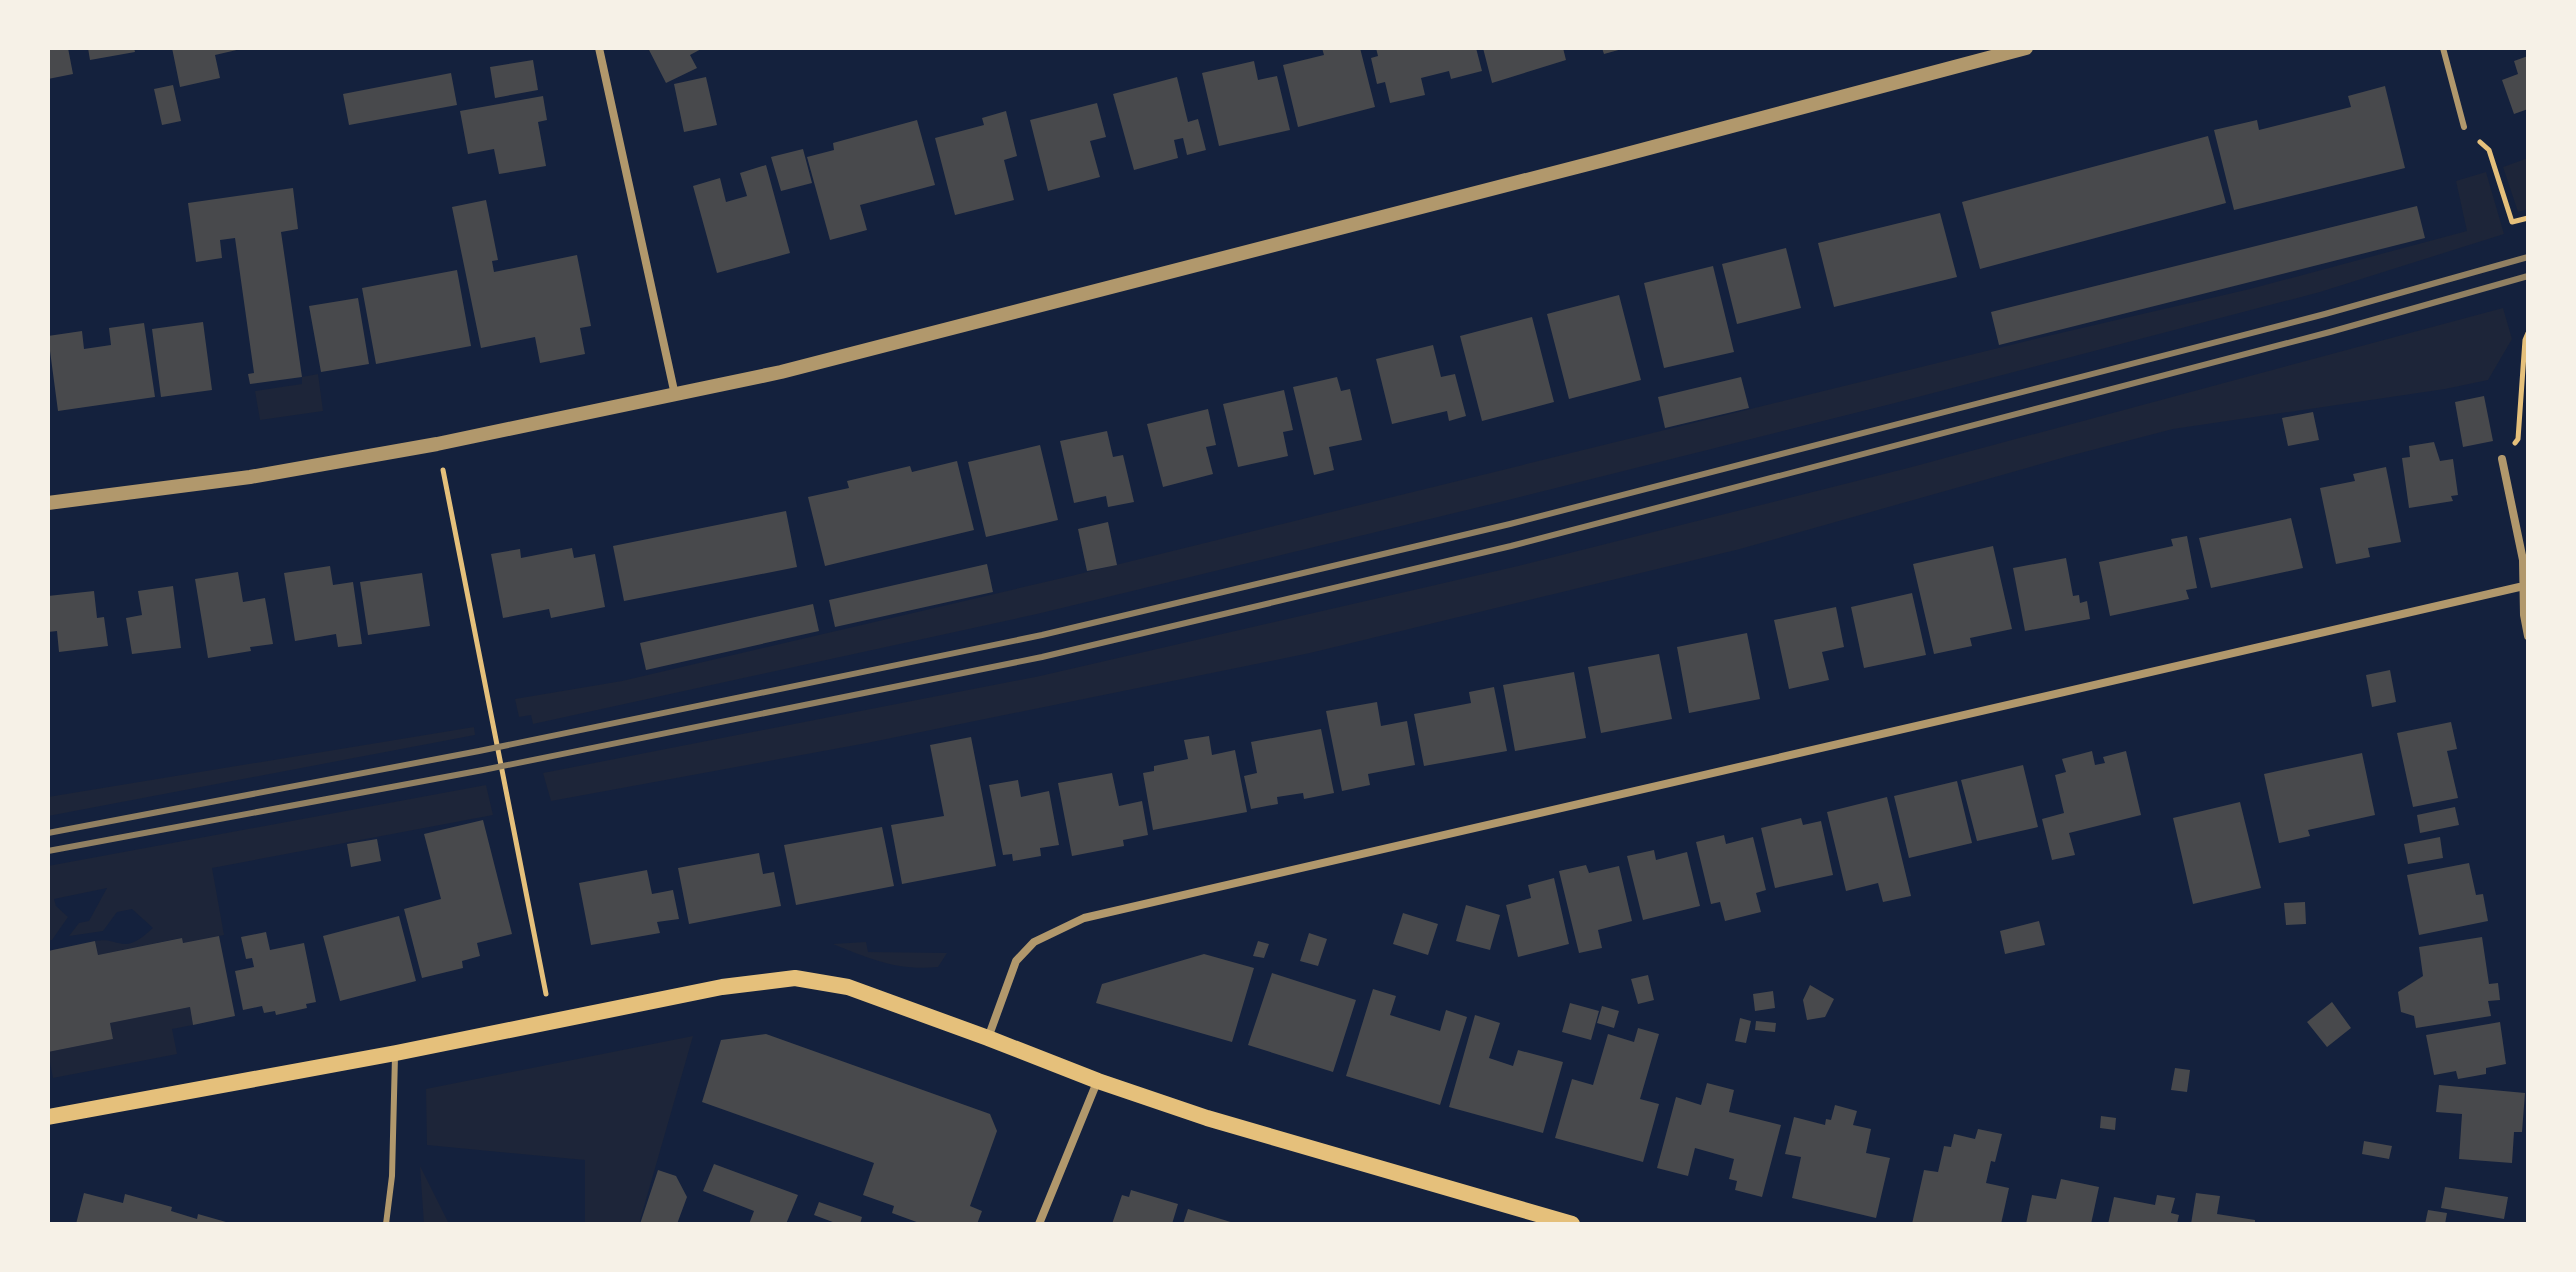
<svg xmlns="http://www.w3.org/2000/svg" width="2576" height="1272" font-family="Quicksand,sans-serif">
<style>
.green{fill:#1d2539}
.building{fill:#48494c}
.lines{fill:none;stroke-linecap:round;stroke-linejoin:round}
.path{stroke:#e5c07b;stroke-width:5}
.service{stroke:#b1986c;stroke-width:6}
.minor{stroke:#b1986c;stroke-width:8}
.tertiary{stroke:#b1986c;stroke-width:14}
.secondary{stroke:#e5c07b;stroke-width:16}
.rail{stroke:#918062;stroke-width:6}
</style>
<rect width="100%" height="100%" fill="#14213d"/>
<path class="green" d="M2528,158V209L2518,212L2503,167Z
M2486,172L2504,234L2320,292L1891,404L1500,502L1037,614L533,724L531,715L519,717L515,699L622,681L1071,576L2039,338L2250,289L2467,231L2456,181Z
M2503,308L2512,339L2488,380L2445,389L2173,429L2069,456L1740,549L1310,653L867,743L551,801L543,773L1040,676L1518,566L1908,468Z
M318,374L323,411L260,420L255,391L302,384V377Z
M474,727L475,735L48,816V797Z
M486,785L493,815L212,868L224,935L183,943L181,938L98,955L95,941C110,939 110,942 123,944C135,945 145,935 153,928L132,909L117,912L103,931L69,936L79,923L89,921L107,888L54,899L56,906L68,917L52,940L48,941V866Z
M866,942L868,952L947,953L938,967C898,971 870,959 833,944Z
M190,1007L193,1025L172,1029L177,1054L53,1078L48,1052L113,1039L110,1023Z
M693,1036L639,1224H585V1160L427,1145L426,1089Z
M420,1166L449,1224H424Z"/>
<path class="building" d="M48,48H68L73,74L48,79Z
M88,48H134L135,52L90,60Z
M172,48H240L241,49L215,55L220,78L180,87Z
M648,48H703L690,55L697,68L666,83Z
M1322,48H1360L1375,107L1298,127L1283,65L1324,55Z
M1376,48H1476L1482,71L1451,79L1449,71L1421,78L1425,95L1390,103L1385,82L1377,84L1371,58L1378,56Z
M1483,48H1563L1566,60L1492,83Z
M1602,48H1622V49L1604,54Z
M2528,56V109L2514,114L2502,80L2518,74L2514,61Z
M533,60L538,90L495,98L490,67Z
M1254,61L1258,80L1277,76L1290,130L1219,146L1202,73Z
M451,73L457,105L349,125L343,94Z
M706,77L717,125L684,132L674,84Z
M1177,77L1188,122L1198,119L1206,150L1187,155L1183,138L1174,140L1178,158L1134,170L1113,94Z
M173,85L181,121L162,125L154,89Z
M2385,86L2405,168L2234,210L2214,130L2257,120L2259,130L2351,107L2348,96Z
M543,96L547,120L538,122L546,166L499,174L494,149L468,154L460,111Z
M1097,103L1106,137L1090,141L1100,177L1048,191L1030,120Z
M1006,111L1017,156L1004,160L1014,200L955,215L935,138L984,125L982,118Z
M917,120L935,185L860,205L867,230L830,240L807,157L834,150L833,143Z
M2208,136L2226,203L1980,269L1962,202Z
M803,149L812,183L781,191L771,157Z
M766,165L790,253L717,273L693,186L720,178L726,202L747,196L740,173Z
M293,188L298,229L281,232L302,377L250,384L248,374L254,373L235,238L220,240L222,258L196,262L188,203Z
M486,200L498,260L492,261L494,272L577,255L591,326L580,328L585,354L540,363L535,337L481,348L452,207Z
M2417,206L2425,238L1999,345L1991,312Z
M1940,213L1957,277L1834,307L1818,243Z
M1786,248L1801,308L1737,324L1722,264Z
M1713,266L1734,352L1664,368L1644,283Z
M457,270L471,346L376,364L362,288Z
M1619,295L1641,380L1569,399L1547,314Z
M358,298L369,364L321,372L309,306Z
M1532,317L1554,402L1482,421L1460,336Z
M203,322L212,390L161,397L152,329Z
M144,323L155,397L58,411L48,336L82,331L84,349L111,345L109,328Z
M1433,345L1441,377L1455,374L1466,416L1449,421L1447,411L1392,424L1376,359Z
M1337,377L1341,391L1350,389L1362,440L1329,447L1334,470L1314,475L1293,387Z
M1741,377L1749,408L1665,428L1658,397Z
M1284,390L1293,430L1283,432L1288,456L1238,467L1223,404Z
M2484,396L2493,441L2463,447L2455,402Z
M1208,409L1216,445L1206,447L1213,474L1163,487L1147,424Z
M2313,412L2319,440L2288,446L2282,418Z
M1107,431L1113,457L1123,455L1134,502L1108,507L1106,496L1074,503L1060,441Z
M2434,442L2440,461L2453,459L2458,495L2451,496L2453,501L2409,508L2402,458L2410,457L2409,446Z
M1040,445L1058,520L986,537L968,462Z
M957,461L974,530L825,566L808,497L849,488L847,481L910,466L912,472Z
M2386,467L2401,542L2368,548L2370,557L2336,564L2320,488L2355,481L2353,474Z
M786,511L797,567L624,601L613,546Z
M2291,518L2303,568L2211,588L2199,538Z
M1108,522L1117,565L1087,571L1078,529Z
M2187,536L2197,588L2186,590L2189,599L2110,616L2099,562L2173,546L2171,539Z
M1993,546L2012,629L1970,638L1972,646L1934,654L1913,564Z
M572,548L574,558L595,554L605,607L551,618L549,609L503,618L491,554L520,549L521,558Z
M2066,558L2073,596L2079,595L2080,603L2087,601L2090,619L2025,631L2013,568Z
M987,564L993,592L835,627L829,600Z
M330,566L333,585L353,582L362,644L338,647L336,634L295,641L284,573Z
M238,572L243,602L265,598L273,644L250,647L251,651L208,658L195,579Z
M422,573L430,626L368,635L360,582Z
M173,586L181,648L132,654L126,618L142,615L138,591Z
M94,591L97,618L104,617L108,646L59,652L57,631L48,632V596Z
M1912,593L1926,655L1864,668L1851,607Z
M813,604L819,631L646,670L640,643Z
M1836,607L1844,647L1822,652L1829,680L1789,689L1774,620Z
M1747,633L1760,699L1689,713L1677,647Z
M1659,654L1672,719L1601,733L1588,667Z
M2390,670L2396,702L2372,707L2366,675Z
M1574,672L1586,738L1515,751L1503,685Z
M1494,687L1507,751L1424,766L1414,714L1471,703L1469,692Z
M1377,702L1381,726L1407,721L1415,765L1368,774L1370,785L1342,791L1326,711Z
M2451,722L2457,749L2447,751L2458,798L2413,807L2397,733Z
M1321,729L1334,793L1304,799L1303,793L1277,797L1278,804L1251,809L1244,776L1257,773L1251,742Z
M1209,736L1212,755L1235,750L1247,812L1153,830L1143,773L1154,771V766L1188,759L1184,740Z
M971,737L996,866L902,884L891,825L944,816L930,745Z
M2092,751L2095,765L2105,763L2103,757L2126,751L2141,815L2069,833L2075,855L2052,860L2042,819L2064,813L2055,775L2066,772L2062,759Z
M2362,753L2375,815L2308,830L2310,836L2279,843L2264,774Z
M2023,765L2038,827L1977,841L1961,780Z
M1112,773L1119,806L1142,801L1148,835L1123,840L1124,846L1072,856L1058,783Z
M1018,780L1021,797L1049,791L1059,845L1040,848L1041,856L1013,861L1012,854L1003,855L989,785Z
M1957,781L1972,843L1909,858L1894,796Z
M1887,797L1911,896L1883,902L1878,883L1846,891L1827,812Z
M2240,802L2261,888L2193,904L2173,818Z
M2455,807L2459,825L2420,833L2417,815Z
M1801,818L1803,825L1821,821L1833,875L1775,888L1761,828Z
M483,820L512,934L477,943L480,956L462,961L463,968L422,978L404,909L441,899L424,834Z
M882,827L894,886L796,905L784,845Z
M1724,835L1726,844L1753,837L1766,890L1756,893L1761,912L1725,921L1720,902L1711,904L1696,842Z
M2440,837L2443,858L2408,864L2404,844Z
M377,839L381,861L351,867L347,844Z
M1654,850L1656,860L1687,852L1700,906L1643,920L1627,856Z
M759,853L763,874L774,872L781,906L689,924L678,868Z
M2469,863L2476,895L2483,894L2488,921L2419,935L2407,875Z
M1586,865L1589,873L1619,866L1632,921L1598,930L1602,948L1579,953L1559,871Z
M647,870L652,894L673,890L679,919L657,922L660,933L591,945L579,883Z
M1554,878L1569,944L1518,957L1506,905L1531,898L1528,885Z
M2305,902L2306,924L2286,925L2284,903Z
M1466,905L1500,915L1490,950L1456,941Z
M1403,913L1438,924L1428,955L1393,944Z
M399,916L416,981L340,1001L323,936Z
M2039,921L2045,945L2005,954L2000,931Z
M266,932L270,950L304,943L316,1002L306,1004L307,1008L276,1015L275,1011L264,1013L262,1006L243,1010L235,971L254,967L252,958L246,959L241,937Z
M1309,933L1327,939L1318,966L1300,961Z
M219,936L235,1016L193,1025L190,1007L110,1023L113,1039L48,1052V951L95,941L98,955L182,938L183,943Z
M2482,937L2489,984L2498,983L2500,1000L2488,1001L2491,1016L2416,1028L2414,1016L2401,1012L2398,992L2423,976L2419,947Z
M1258,941L1269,944L1264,958L1253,956Z
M1204,954L1254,968L1232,1042L1096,1003L1102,984Z
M1272,973L1356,1000L1333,1072L1248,1045Z
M1648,975L1654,1000L1638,1004L1631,979Z
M1810,985L1834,999L1825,1017L1807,1020L1803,1000Z
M1373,989L1396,996L1390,1015L1440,1031L1446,1010L1467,1017L1440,1105L1346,1076Z
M1773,991L1775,1008L1755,1011L1753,994Z
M2332,1002L2351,1028L2327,1047L2307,1022Z
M1570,1003L1599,1011L1591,1040L1562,1032Z
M1602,1006L1619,1011L1614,1028L1597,1023Z
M1475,1015L1500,1023L1489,1058L1513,1066L1518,1050L1563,1062L1543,1133L1449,1107Z
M1740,1018L1751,1021L1746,1043L1735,1041Z
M1756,1021L1776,1023L1775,1032L1755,1030Z
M2500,1022L2506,1064L2486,1068V1074L2458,1079L2456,1071L2434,1075L2426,1035Z
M1638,1028L1659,1034L1640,1099L1659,1104L1643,1162L1555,1138L1572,1079L1593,1085L1608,1034L1634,1042Z
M766,1034L990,1114L997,1131L970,1206L982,1211L977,1224H922L892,1213L894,1206L863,1195L874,1163L702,1102L721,1040Z
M2175,1068L2190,1070L2187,1092L2171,1090Z
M1707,1083L1734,1090L1729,1112L1781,1125L1762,1197L1735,1190L1737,1181L1729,1179L1734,1159L1695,1148L1688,1176L1657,1168L1676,1097L1701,1105Z
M2439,1085L2525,1093L2522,1132H2514L2512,1163L2459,1159L2462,1114L2436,1112Z
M1835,1105L1857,1111L1853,1125L1871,1129L1866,1153L1890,1158L1876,1218L1792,1198L1801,1157L1785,1154L1794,1117L1825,1125L1826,1119L1831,1120Z
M2101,1116L2116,1118L2115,1130L2100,1128Z
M1978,1129L2002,1134L1995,1162L1991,1161L1986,1183L2009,1188L2001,1224H1912L1924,1170L1938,1172L1944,1146L1951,1147L1954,1134L1975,1139Z
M2364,1141L2392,1146L2389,1159L2362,1154Z
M714,1164L798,1195L786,1224H749L754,1211L703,1191Z
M658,1170L676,1176L687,1197L677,1224H640Z
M2061,1179L2099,1187L2091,1224H2026L2032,1195L2056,1199Z
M2445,1187L2508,1197L2504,1219L2441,1208Z
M1131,1190L1178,1204L1172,1224H1112L1122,1195L1129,1197Z
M84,1193L123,1203L125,1194L172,1207L171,1211L197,1219L198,1214L233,1224H76Z
M2196,1193L2220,1196L2217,1214L2255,1220V1224H2191Z
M2157,1195L2175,1198L2171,1213L2179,1215L2177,1224H2108L2114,1197L2155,1205Z
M819,1202L862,1217L860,1224H838L814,1215Z
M1188,1209L1234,1223V1224H1183Z
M2428,1210L2447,1213L2445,1224H2425Z"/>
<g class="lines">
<path class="path" d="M2480,142L2489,150L2512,222L2528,218
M2515,443L2518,439L2525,340L2528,333
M443,470L546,994"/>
<path class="service" d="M2443,48L2464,127
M386,1224L392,1176L395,1056"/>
<path class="minor" d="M599,48L675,395
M2502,459L2523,560L2524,615L2528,636
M988,1038L1016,961L1034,942L1084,918L2528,585
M1039,1224L1097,1082"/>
<path class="tertiary" d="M48,503L250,477L437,444L781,372L1604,160L2026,48"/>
<path class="secondary" d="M48,1117L396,1053L722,987L795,978L848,987L988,1038L1098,1081L1207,1118L1572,1224"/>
<path class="rail" d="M48,833L479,751L1042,635L1510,524L2325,314L2528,257
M48,851L483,770L1042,657L1511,546L2330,332L2528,276"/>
</g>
<rect width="2576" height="1272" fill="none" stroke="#f6f1e7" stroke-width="100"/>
</svg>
